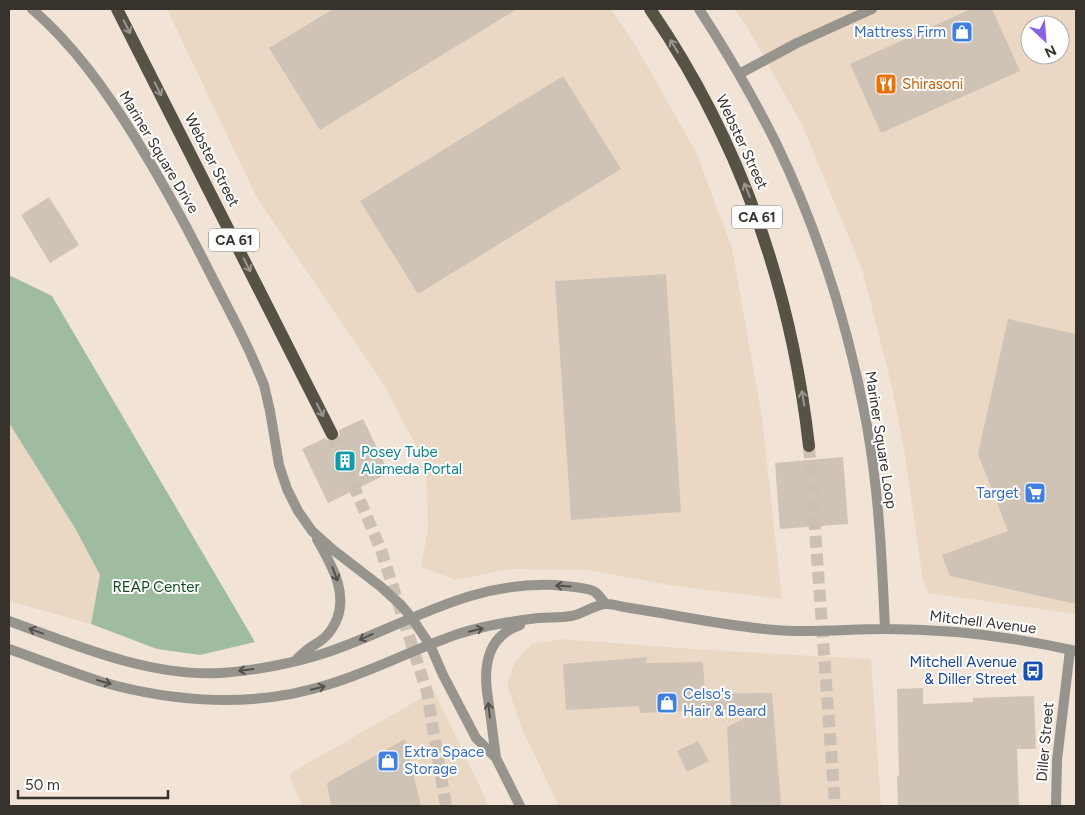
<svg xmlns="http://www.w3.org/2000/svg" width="1085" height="815" font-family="Figtree,sans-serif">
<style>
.built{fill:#ebd8c4;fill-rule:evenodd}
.green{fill:#9fbca0}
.building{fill:#cfc3b5}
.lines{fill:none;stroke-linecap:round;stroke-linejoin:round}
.primary-tunnel{stroke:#ccc0b4;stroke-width:12;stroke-dasharray:12 6;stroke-linecap:butt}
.minor{stroke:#97948d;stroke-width:10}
.tertiary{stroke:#97948d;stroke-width:10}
.primary{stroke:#575246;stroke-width:12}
.oneway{stroke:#9a9790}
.oneway2{stroke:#544f4a}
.labels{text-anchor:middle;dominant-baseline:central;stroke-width:4;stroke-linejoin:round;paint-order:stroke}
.shield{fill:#fff;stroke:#74706c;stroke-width:1}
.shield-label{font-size:14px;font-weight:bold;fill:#38322d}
.shop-label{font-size:15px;fill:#366cbe;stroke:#fff;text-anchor:end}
.food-label{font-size:15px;fill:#c56008;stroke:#fff;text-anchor:start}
.street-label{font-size:15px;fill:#38322d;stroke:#fff}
.culture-label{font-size:15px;fill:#0d838f;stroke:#fff;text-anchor:start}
.park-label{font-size:15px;fill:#104b1b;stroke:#fff}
.transit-label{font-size:15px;fill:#164399;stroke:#fff;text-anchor:end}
</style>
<rect width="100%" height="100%" fill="#f1e4d6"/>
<path class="built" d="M167,9H611L636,46L696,152L732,248L762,417L782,599L675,586L588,570L510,569L455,580L421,567L428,529L426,465L384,385L257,198Z
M734,9H1076V614L929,593L923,581L904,450L892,387L862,269L802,125L746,25ZM1030,25H1060V55H1030Z
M9,423L75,528L100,575L91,624L9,601Z
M561,639L693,649L871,659L881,806H559L522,729L507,685L515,661L532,644Z
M434,691L489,806H302L289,774Z"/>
<path class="green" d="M9,275L52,296L255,642L200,655L157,649L91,624L100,575L75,528L9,423Z"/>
<path class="building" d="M333,9H517L320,130L269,48Z
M971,9H992L1020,71L881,133L850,64Z
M563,76L621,169L418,294L360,201Z
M49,197L79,245L50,263L21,215Z
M666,274L681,512L571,520L555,281Z
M1008,319L1076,334V604L950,576L942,555L1008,531L978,454Z
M363,419L389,473L328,503L302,449L325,438L328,441H335L339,438L340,434L339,430Z
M843,457L848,524L780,529L775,463Z
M647,657L646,663L703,662L705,694L772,693L781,806H731L727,727L765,708L640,713L639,706L566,710L563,664Z
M923,688V704L973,702V698L1034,696L1036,749H1017L1019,806H898L897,776H899L897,689Z
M405,739L421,806H331L327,783Z
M698,741L709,761L687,772L677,751Z"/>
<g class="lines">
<path class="primary-tunnel" d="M332,434L381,550L427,692L446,806
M809,446L835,806"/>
<path class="minor" d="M739,74L797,43L872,9
M1056,806L1057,760L1070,650"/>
<path class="tertiary" d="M32,9C74,45 107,92 136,139C163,183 188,229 211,275C227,307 245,338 258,371L264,385L270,411L279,465L287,489L298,511L312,531L332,549L380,586L401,605L411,617L430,645L443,675L476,738L496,758L520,806
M699,9C727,52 753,97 776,143C819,232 849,329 867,426C879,493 882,561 885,629
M9,621C75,645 149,677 221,673C252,671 295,663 325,653C404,627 466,581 555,585C563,586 589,587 595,592C599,595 602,600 605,603
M9,649C40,660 71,672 102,682C176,703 256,708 330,684C373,671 414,649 458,634C483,626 512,621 538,618C549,617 561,618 571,616C583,614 595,604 607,604C612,604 619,606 624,607C636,609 649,611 661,613C699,620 737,627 776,630C812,633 849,629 886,629C949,629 1014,637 1076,651
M296,660C301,655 305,651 311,647C315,644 320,642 324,638C330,633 334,626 337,619C348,590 330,563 317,539
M496,758C494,743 492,727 490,712C487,693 483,672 490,653C495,639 506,630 520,625"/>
<path class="primary" d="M117,9L332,434
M650,9C740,140 791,287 809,446"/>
</g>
<defs><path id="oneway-shaft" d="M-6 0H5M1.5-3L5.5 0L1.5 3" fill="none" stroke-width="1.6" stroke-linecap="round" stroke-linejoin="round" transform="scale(1.25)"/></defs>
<g class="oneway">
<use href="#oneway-shaft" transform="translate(127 27) rotate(63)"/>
<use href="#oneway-shaft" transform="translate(674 46) rotate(-122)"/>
<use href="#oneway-shaft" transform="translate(158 89) rotate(63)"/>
<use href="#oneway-shaft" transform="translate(747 190) rotate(-112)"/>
<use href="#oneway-shaft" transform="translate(247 265) rotate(63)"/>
<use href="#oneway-shaft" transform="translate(803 398) rotate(-99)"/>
<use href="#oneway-shaft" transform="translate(320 410) rotate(63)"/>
</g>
<g class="oneway2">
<use href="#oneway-shaft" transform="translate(335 574) rotate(69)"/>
<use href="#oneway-shaft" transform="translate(563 586) rotate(-176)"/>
<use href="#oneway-shaft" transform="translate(476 630) rotate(-14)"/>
<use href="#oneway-shaft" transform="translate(36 631) rotate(-160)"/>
<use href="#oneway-shaft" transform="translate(366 637) rotate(156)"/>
<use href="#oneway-shaft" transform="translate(246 670) rotate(173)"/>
<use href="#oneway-shaft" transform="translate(104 682) rotate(16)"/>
<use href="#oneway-shaft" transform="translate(318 688) rotate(-14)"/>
<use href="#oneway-shaft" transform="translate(489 710) rotate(-97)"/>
</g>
<defs>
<g id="shop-square" transform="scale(1.125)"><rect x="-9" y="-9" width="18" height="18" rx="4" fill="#3f7fe0" stroke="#fff"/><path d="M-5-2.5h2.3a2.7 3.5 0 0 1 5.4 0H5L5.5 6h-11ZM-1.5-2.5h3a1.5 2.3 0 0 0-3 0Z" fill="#fff"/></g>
<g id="restaurant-square" transform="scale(1.125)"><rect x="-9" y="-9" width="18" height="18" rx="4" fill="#e8710a" stroke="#fff"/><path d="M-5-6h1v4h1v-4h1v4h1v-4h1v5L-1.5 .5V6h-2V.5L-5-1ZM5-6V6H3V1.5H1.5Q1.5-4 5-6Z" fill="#fff"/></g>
<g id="building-square" transform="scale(1.125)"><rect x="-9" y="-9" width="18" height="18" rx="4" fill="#0f9aa8" stroke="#fff"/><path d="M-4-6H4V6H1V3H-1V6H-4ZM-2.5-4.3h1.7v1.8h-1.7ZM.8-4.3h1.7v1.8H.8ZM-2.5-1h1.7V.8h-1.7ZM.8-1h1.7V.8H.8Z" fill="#fff"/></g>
<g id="supermarket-square" transform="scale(1.125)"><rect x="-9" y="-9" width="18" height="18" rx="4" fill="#3f7fe0" stroke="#fff"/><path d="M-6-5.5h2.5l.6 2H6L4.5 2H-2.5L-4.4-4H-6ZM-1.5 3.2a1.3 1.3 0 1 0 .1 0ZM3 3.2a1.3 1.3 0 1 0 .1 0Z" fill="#fff"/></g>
<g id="bus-square" transform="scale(1.125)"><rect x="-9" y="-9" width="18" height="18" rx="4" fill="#1a4fb4" stroke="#fff"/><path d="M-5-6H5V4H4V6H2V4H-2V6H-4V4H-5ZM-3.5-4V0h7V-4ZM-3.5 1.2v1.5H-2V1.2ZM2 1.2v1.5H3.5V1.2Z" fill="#fff"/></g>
</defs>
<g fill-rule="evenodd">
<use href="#shop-square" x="962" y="32"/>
<use href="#restaurant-square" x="886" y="84"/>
<use href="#building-square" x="345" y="461"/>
<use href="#supermarket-square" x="1035" y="493"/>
<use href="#bus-square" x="1033" y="671"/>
<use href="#shop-square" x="667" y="703"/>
<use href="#shop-square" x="388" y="761"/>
</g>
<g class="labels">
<g class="shield">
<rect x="732" y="205.5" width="50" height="23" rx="4"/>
<rect x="209" y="228.5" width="50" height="23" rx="4"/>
</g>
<g class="shield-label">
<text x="757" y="217">CA 61</text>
<text x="234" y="240">CA 61</text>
</g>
<g class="shop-label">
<text x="946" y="32">Mattress Firm</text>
<text x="1019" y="493">Target</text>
<text x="683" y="694" text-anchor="start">Celso's<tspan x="683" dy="17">Hair &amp; Beard</tspan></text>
<text x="404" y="752" text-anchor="start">Extra Space<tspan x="404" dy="17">Storage</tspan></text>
</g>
<g class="food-label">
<text x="902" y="84">Shirasoni</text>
</g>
<g class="street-label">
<text transform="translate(742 142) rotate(65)">Webster Street</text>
<text transform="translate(159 152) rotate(59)">Mariner Square Drive</text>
<text transform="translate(212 160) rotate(63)">Webster Street</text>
<text transform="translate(881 440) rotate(81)">Mariner Square Loop</text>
<text transform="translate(983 622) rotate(7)">Mitchell Avenue</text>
<text transform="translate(1045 742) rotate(-85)">Diller Street</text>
</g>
<g class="culture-label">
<text x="361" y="452">Posey Tube<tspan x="361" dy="17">Alameda Portal</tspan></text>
</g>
<g class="park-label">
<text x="156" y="587">REAP Center</text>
</g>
<g class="transit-label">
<text x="1017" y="662">Mitchell Avenue<tspan x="1017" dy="17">&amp; Diller Street</tspan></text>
</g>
</g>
<rect width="1085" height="815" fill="none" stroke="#38322d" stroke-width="20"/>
<g transform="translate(1045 40) rotate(154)"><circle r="24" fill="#ffffff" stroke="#afadab"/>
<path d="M0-4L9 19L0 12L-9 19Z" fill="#8962dd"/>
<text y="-8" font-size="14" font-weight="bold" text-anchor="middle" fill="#38322d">N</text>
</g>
<path d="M18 790v8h150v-8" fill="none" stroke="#38322d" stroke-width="2.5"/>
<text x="25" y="790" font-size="15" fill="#38322d" stroke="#ffffff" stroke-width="4" paint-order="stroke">50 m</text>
</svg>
